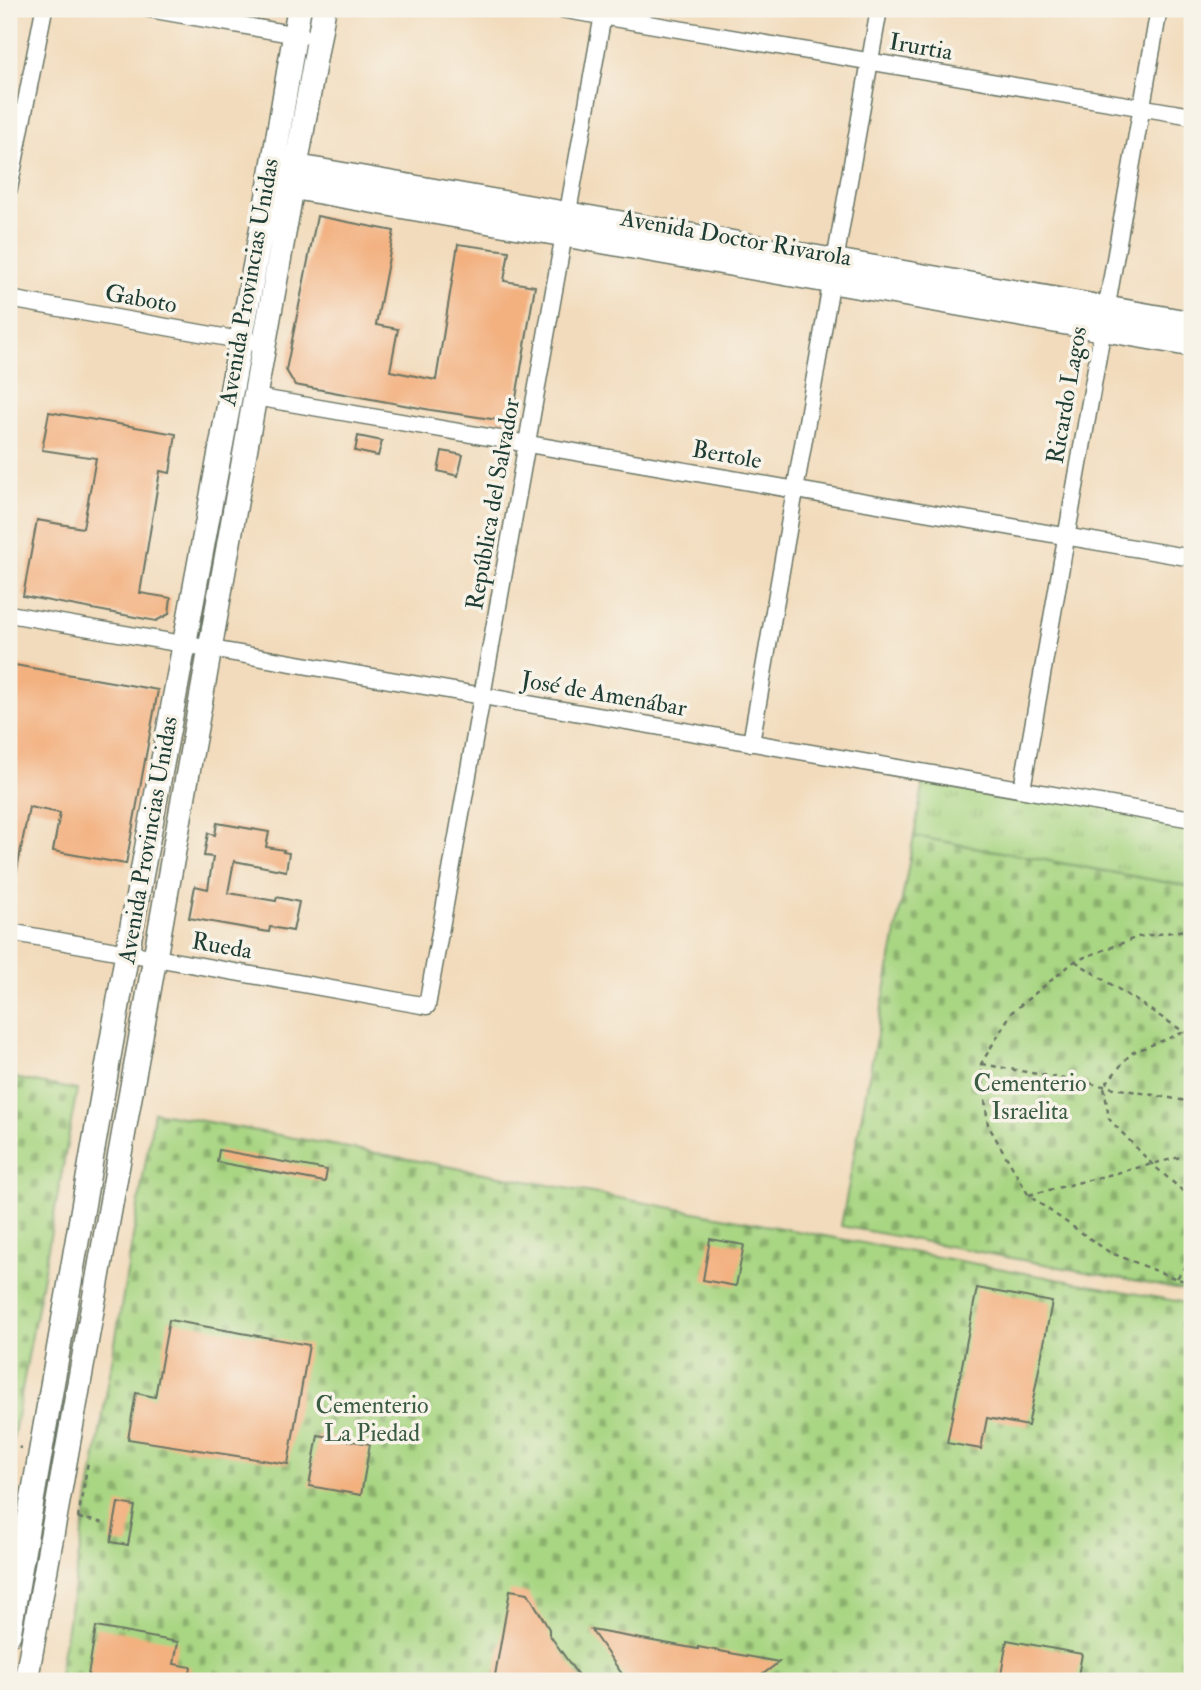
<svg xmlns="http://www.w3.org/2000/svg" width="1201" height="1690" font-family="'IM FELL Double Pica',serif">
<style>
.cemetery{fill:url(#cemetery-stones);stroke:#648a5c;stroke-width:2}
.park{fill:url(#park-tufts);stroke:#648a5c;stroke-width:2}
.building{fill:#f3b180}
.lines{fill:none;stroke-linecap:round;stroke-linejoin:round}
.minor-casing{stroke:#697464;stroke-width:19}
.secondary-casing{stroke:#697464;stroke-width:26}
.path{stroke:#697464;stroke-width:2.5;stroke-dasharray:5 5;stroke-linecap:butt}
.minor{stroke:#fff;stroke-width:16}
.secondary{stroke:#fff;stroke-width:23}
.labels{text-anchor:middle;dominant-baseline:central;stroke-width:7;stroke-linejoin:round;paint-order:stroke}
.street-label{font-size:24px;fill:#1f3d34;stroke:#f7f3e8}
.park-label{font-size:24px;fill:#3b5c44;stroke:#f7f3e8}
</style>
<defs>
<pattern id="cemetery-stones" width="16" height="16" patternUnits="userSpaceOnUse" patternTransform="scale(1.75)"><rect width="16" height="16" fill="#a9d683"/><path d="M2 7V4a2 2 0 0 1 4 0v3zM10 15v-3a2 2 0 0 1 4 0v3z" fill="#89af6c"/></pattern>
<pattern id="park-tufts" width="24" height="20" patternUnits="userSpaceOnUse" patternTransform="scale(1.75)"><rect width="24" height="20" fill="#a9d683"/><path d="M3 7l-1-3M5 7V3M7 7l1-3M15 17l-1-3M17 17v-4M19 17l1-3" fill="none" stroke="#89af6c"/></pattern>
</defs>
<rect width="100%" height="100%" fill="#f7f3e8"/>
<filter id="ink" filterUnits="userSpaceOnUse"><feTurbulence type="fractalNoise" baseFrequency=".0143" numOctaves="2"/><feDisplacementMap in="SourceGraphic" scale="14" xChannelSelector="R" yChannelSelector="G"/><feConvolveMatrix kernelMatrix="1 2 1 2 8 2 1 2 1" color-interpolation-filters="sRGB"/></filter>
<filter id="wash" filterUnits="userSpaceOnUse"><feTurbulence type="fractalNoise" baseFrequency=".00686" numOctaves="4" result="noise"/><feDisplacementMap in="SourceGraphic" scale="28" xChannelSelector="R" yChannelSelector="G"/><feGaussianBlur stdDeviation="1.57" result="paint"/><feColorMatrix in="noise" values="0 0 0 0 0 0 0 0 0 0 0 0 0 0 0 0 0 1.4 0 .05"/><feComposite in="paint" operator="in"/></filter>
<g filter="url(#wash)">
<rect width="100%" height="100%" fill="#f2dbbc"/>
<path class="cemetery" d="M914,836L1192,887V1292L841,1226Z
M9,1077L77,1090L9,1460Z
M154,1112L1192,1304V1681H58Z"/>
<path class="park" d="M925,775L1192,822V887L914,836Z"/>
<g id="blocks">
<path class="building" d="M317,216L394,231L376,325L398,329L390,371L436,380L458,244L509,251L504,281L535,286L512,422L431,410L295,385L286,370Z
M49,412L176,434L170,473L160,471L140,593L171,598L169,614L156,621L23,596L37,520L83,528L96,458L42,450Z
M358,436L382,441L378,456L355,451Z
M442,451L463,455L458,476L438,471Z
M9,664L158,690L126,864L53,851L60,813L29,807L15,880L9,879Z
M217,823L269,832L266,847L284,850L283,852L289,853L286,871L234,861L228,893L276,901L277,897L299,902L293,931L270,927L269,932L189,918L195,886L208,889L213,857L204,856L208,833L215,835Z
M219,1150L327,1170L325,1182L217,1162Z
M710,1239L744,1245L736,1286L703,1280Z
M977,1288L1052,1302L1028,1426L987,1418L981,1449L947,1443Z
M169,1320L309,1345L288,1464L128,1439L136,1393L155,1397Z
M318,1435L370,1444L361,1495L309,1486Z
M118,1503L135,1506L128,1545L111,1542Z
M510,1590L528,1593L549,1629V1634L582,1681H494Z
M96,1627L178,1642L174,1664L191,1667L189,1681H87Z
M591,1630L698,1649V1647L779,1662L754,1681H627Z
M1007,1640L1082,1654L1077,1681H1000Z"/>
</g>
</g>
<g filter="url(#ink)">
<use href="#blocks" fill-opacity="0" stroke="#697464" stroke-width="2"/>
<g class="lines">
<g class="minor-casing">
<path id="minor" d="M149,9L303,36
M560,9L1192,116
M9,189L44,9
M9,299L251,342
M255,397L1192,558
M9,614L1192,819
M751,743L879,9
M1022,789L1159,9
M9,932L427,1006L604,9"/>
</g>
<g class="secondary-casing">
<path id="secondary" d="M283,164L1192,323
M280,185L1192,345
M9,1634L127,953L270,183L299,9
M26,1681L324,9"/>
</g>
<path class="path" d="M1192,929L1138,937L1075,961L1012,1012L981,1064L988,1125L1029,1196L1109,1252L1177,1279L1192,1282
M1075,961L1192,1037
M1192,1029L1131,1053L1104,1086L1109,1119L1152,1164L1192,1199
M982,1064L1192,1102
M1029,1195L1192,1154
M1177,1278L1192,1258
M9,1445L21,1448
M78,1518L88,1462H86
M78,1518L105,1523"/>
<use href="#minor" class="minor"/>
<use href="#secondary" class="secondary"/>
</g>
</g>
<g class="labels">
<g class="street-label">
<text transform="translate(921 47) rotate(10)">Irurtia</text>
<text transform="translate(736 238) rotate(10)">Avenida Doctor Rivarola</text>
<text transform="translate(249 282) rotate(-80)">Avenida Provincias Unidas</text>
<text transform="translate(141 299) rotate(10)">Gaboto</text>
<text transform="translate(1067 395) rotate(-80)">Ricardo Lagos</text>
<text transform="translate(727 455) rotate(10)">Bertole</text>
<text transform="translate(493 504) rotate(-80)">República del Salvador</text>
<text transform="translate(604 694) rotate(10)">José de Amenábar</text>
<text transform="translate(148 840) rotate(-80)">Avenida Provincias Unidas</text>
<text transform="translate(222 946) rotate(10)">Rueda</text>
</g>
<g class="park-label">
<text x="1030" y="1083">Cementerio<tspan x="1030" dy="28">Israelita</tspan></text>
<text x="372" y="1405">Cementerio<tspan x="372" dy="28">La Piedad</tspan></text>
</g>
</g>
<rect width="1201" height="1690" fill="none" stroke="#f7f3e8" stroke-width="35"/>
</svg>
